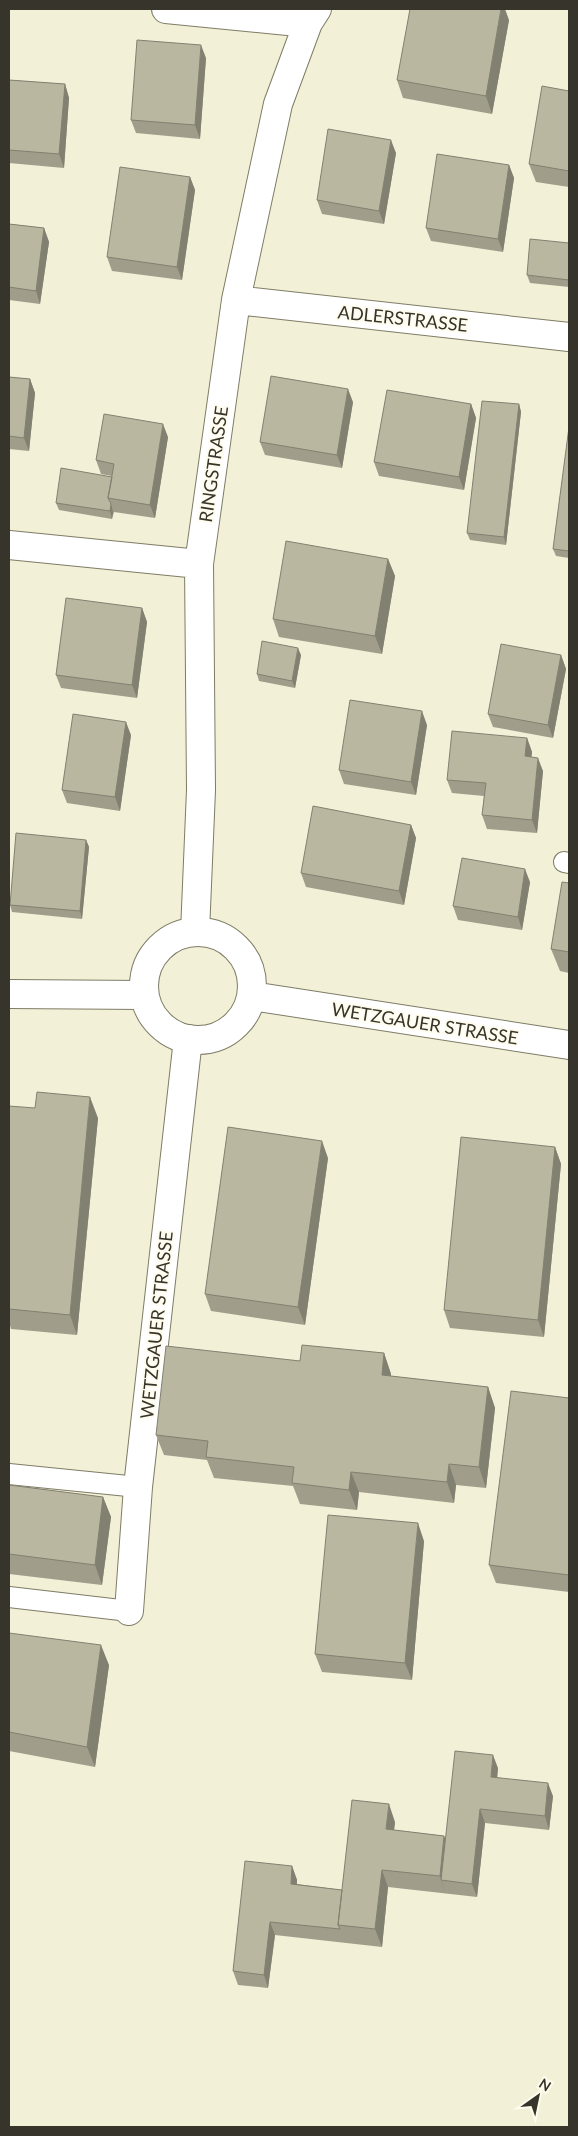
<svg xmlns="http://www.w3.org/2000/svg" width="578" height="2136" font-family="Lato,sans-serif">
<style>
.lines{fill:none;stroke-linecap:round;stroke-linejoin:round}
.lane-casing{stroke:#7f7c66;stroke-width:22}
.street-casing{stroke:#7f7c66;stroke-width:30}
.secondary-casing{stroke:#7f7c66;stroke-width:30}
.lane{stroke:#fff;stroke-width:20}
.street{stroke:#fff;stroke-width:28}
.secondary{stroke:#fff;stroke-width:28}
.wall{fill:#a09d8a}
.shaded-wall{fill:#828070}
.building{fill:#bab7a0;stroke:#828070}
.labels{text-anchor:middle;dominant-baseline:central;stroke-width:4;stroke-linejoin:round;paint-order:stroke}
.street-label{font-size:18px;fill:#36342b;stroke:#fffcee}
</style>
<rect width="100%" height="100%" fill="#f3f0d8"/>
<g class="lines">
<g class="lane-casing">
<path id="lane" d="M564,862L569,863
M9,1474L138,1487
M9,1597L129,1611"/>
</g>
<g class="street-casing">
<path id="street" d="M166,9L308,23
M236,300L569,337
M9,545L199,564
M195,932L201,790L199,564L236,300L278,104L308,23L317,9
M129,1611L138,1487L188,1039"/>
</g>
<g class="secondary-casing">
<path id="secondary" d="M144 986a54 54 0 1 1 108 0a54 54 0 1 1-108 0Z
M9,994L144,995
M252,996L569,1045"/>
</g>
<use href="#lane" class="lane"/>
<use href="#street" class="street"/>
<use href="#secondary" class="secondary"/>
</g>
<path class="wall" d="M509,20L492,114L403,98L397,80Z
M206,58L200,139L136,133L131,120Z
M9,80L65,84L69,98L64,168L9,163Z
M569,91V187L536,182L529,164Z
M396,153L384,224L322,214L317,200Z
M509,165L514,178L503,252L431,241L426,228Z
M190,177L195,190L182,280L112,271L107,257Z
M9,224L44,228L49,242L40,304L9,300Z
M569,243V287L530,283L527,275Z
M9,377L30,379L35,393L29,451L9,449Z
M353,402L342,468L265,455L260,442Z
M471,404L476,418L464,490L379,476L374,462Z
M519,404L521,412L506,545L470,540L467,533Z
M569,427V558L556,556L553,549Z
M168,437L155,518L114,512L112,519L59,510L56,503L112,477V476L101,474L96,460Z
M388,559L395,576L382,654L279,637L273,619Z
M142,608L147,622L137,698L61,688L56,675Z
M301,655L295,688L259,681L257,674Z
M561,655L566,669L553,738L493,727L488,714Z
M427,725L416,795L344,784L339,770Z
M131,735L120,811L67,803L62,790Z
M527,738L532,752L531,757L543,771L537,833L487,829L482,815L484,796L452,793L447,780Z
M411,825L416,838L404,905L306,887L301,873Z
M86,840L89,847L82,919L12,912L10,905Z
M530,882L522,930L458,920L453,906Z
M569,883V973L560,971L551,949Z
M9,1106L98,1118L77,1335L11,1329L9,1322Z
M555,1147L561,1164L544,1337L450,1328L444,1310Z
M328,1158L305,1325L211,1311L205,1294Z
M384,1353L391,1374V1376L488,1387L495,1408L486,1488L456,1485L454,1503L359,1492L357,1510L300,1504L293,1486L214,1478L207,1460L164,1455L156,1435L300,1361Z
M569,1398V1592L496,1583L489,1565Z
M9,1485L103,1497L111,1517L102,1585L9,1574Z
M424,1541L412,1680L322,1672L315,1654Z
M9,1633L109,1665L95,1767L9,1751Z
M498,1768L497,1777L553,1796L549,1830L485,1823L477,1897L388,1887L382,1947L275,1935L268,1988L238,1985L233,1971L292,1866L297,1880V1884L342,1890L395,1822L394,1830L444,1836L446,1840Z"/>
<path class="shaded-wall" d="M501,9H505L509,20L492,114L486,96Z
M201,45L206,58L200,139L195,125Z
M65,84L69,98L64,168L59,154Z
M391,140L396,153L384,224L379,211Z
M509,165L514,178L503,252L498,239Z
M190,177L195,190L182,280L177,267Z
M44,228L49,242L40,304L36,291Z
M30,379L35,393L29,451L24,438Z
M348,389L353,402L342,468L337,455Z
M471,404L476,418L464,490L459,477Z
M519,404L521,412L506,545L504,537Z
M163,424L168,437L155,518L150,505Z
M111,504L113,512L112,519L110,511Z
M388,559L395,576L382,654L375,636Z
M142,608L147,622L137,698L132,685Z
M298,648L301,655L295,688L292,681Z
M561,655L566,669L553,738L548,725Z
M422,711L427,725L416,795L411,782Z
M126,722L131,735L120,811L115,797Z
M527,738L532,752L530,770L525,756Z
M538,758L543,771L537,833L532,820Z
M411,825L416,838L404,905L399,891Z
M86,840L89,847L82,919L80,911Z
M525,869L530,882L522,930L518,917Z
M90,1097L98,1118L77,1335L70,1315Z
M322,1141L328,1158L305,1325L298,1307Z
M555,1147L561,1164L544,1337L538,1320Z
M384,1353L391,1374L389,1396L382,1375Z
M488,1387L495,1408L486,1488L479,1467Z
M449,1464L456,1485L454,1503L447,1482Z
M351,1472L359,1492L357,1510L349,1490Z
M103,1497L111,1517L102,1585L95,1565Z
M418,1523L424,1541L412,1680L405,1663Z
M101,1645L109,1665L95,1767L87,1747Z
M493,1755L498,1768L496,1790L491,1777Z
M548,1783L553,1796L549,1830L545,1816Z
M389,1804L395,1822L392,1847L386,1829Z
M480,1809L485,1823L477,1897L472,1884Z
M444,1836L450,1853L441,1880L446,1894L440,1876Z
M292,1866L297,1880L296,1897L291,1884Z
M382,1870L388,1887L382,1947L375,1929Z
M270,1922L275,1935L268,1988L264,1975Z"/>
<path class="building" d="M410,9H501L486,96L397,80Z
M137,40L201,45L195,125L131,120Z
M9,80L65,84L59,154L9,150Z
M542,86L569,91V171L529,164Z
M328,129L391,140L379,211L317,200Z
M437,154L509,165L498,239L426,228Z
M120,167L190,177L177,267L107,257Z
M9,224L44,228L36,291L9,287Z
M530,239L569,243V280L527,275Z
M271,376L348,389L337,455L260,442Z
M9,377L30,379L24,438L9,436Z
M387,390L471,404L459,477L374,462Z
M482,401L519,404L504,537L467,533Z
M104,414L163,424L150,505L108,498L114,464L96,460Z
M569,427V551L553,549Z
M61,468L112,477L108,498L111,504L110,511L56,503Z
M286,541L388,559L375,636L273,619Z
M66,598L142,608L132,685L56,675Z
M262,641L298,648L292,681L257,674Z
M501,644L561,655L548,725L488,714Z
M350,700L422,711L411,782L339,770Z
M73,714L126,722L115,797L62,790Z
M452,731L527,738L525,756L538,758L532,820L482,815L486,783L447,780Z
M313,806L411,825L399,891L301,873Z
M16,833L86,840L80,911L10,905Z
M462,858L525,869L518,917L453,906Z
M562,882L569,883V952L551,949Z
M37,1092L90,1097L70,1315L9,1309V1106L35,1108Z
M228,1127L322,1141L298,1307L205,1294Z
M461,1137L555,1147L538,1320L444,1310Z
M302,1345L384,1353L382,1375L488,1387L479,1467L449,1464L447,1482L351,1472L349,1490L292,1483L294,1467L206,1457L208,1441L156,1435L166,1346L300,1361Z
M511,1391L569,1398V1575L489,1565Z
M9,1485L103,1497L95,1565L9,1554Z
M328,1515L418,1523L405,1663L315,1654Z
M9,1633L101,1645L87,1747L9,1732Z
M455,1751L493,1755L491,1777L548,1783L545,1816L480,1809L472,1884L441,1880Z
M352,1800L389,1804L386,1829L444,1836L440,1876L382,1870L375,1929L338,1925Z
M245,1861L292,1866L291,1884L342,1890L338,1925L340,1929L270,1922L264,1975L233,1971Z"/>
<g class="labels">
<g class="street-label">
<text transform="translate(403 318) rotate(6)">ADLERSTRASSE</text>
<text transform="translate(213 464) rotate(-82)">RINGSTRASSE</text>
<text transform="translate(425 1023) rotate(9)">WETZGAUER STRASSE</text>
<text transform="translate(156 1325) rotate(-84)">WETZGAUER STRASSE</text>
</g>
</g>
<rect width="578" height="2136" fill="none" stroke="#36342b" stroke-width="20"/>
<g transform="translate(538 2096) rotate(33)" stroke="#fffcee" stroke-width="4" paint-order="stroke">
<path d="M0-4L9 19L0 12L-9 19Z" fill="#36342b"/>
<text y="-8" font-size="14" font-weight="bold" text-anchor="middle" fill="#36342b">N</text>
</g>
</svg>
